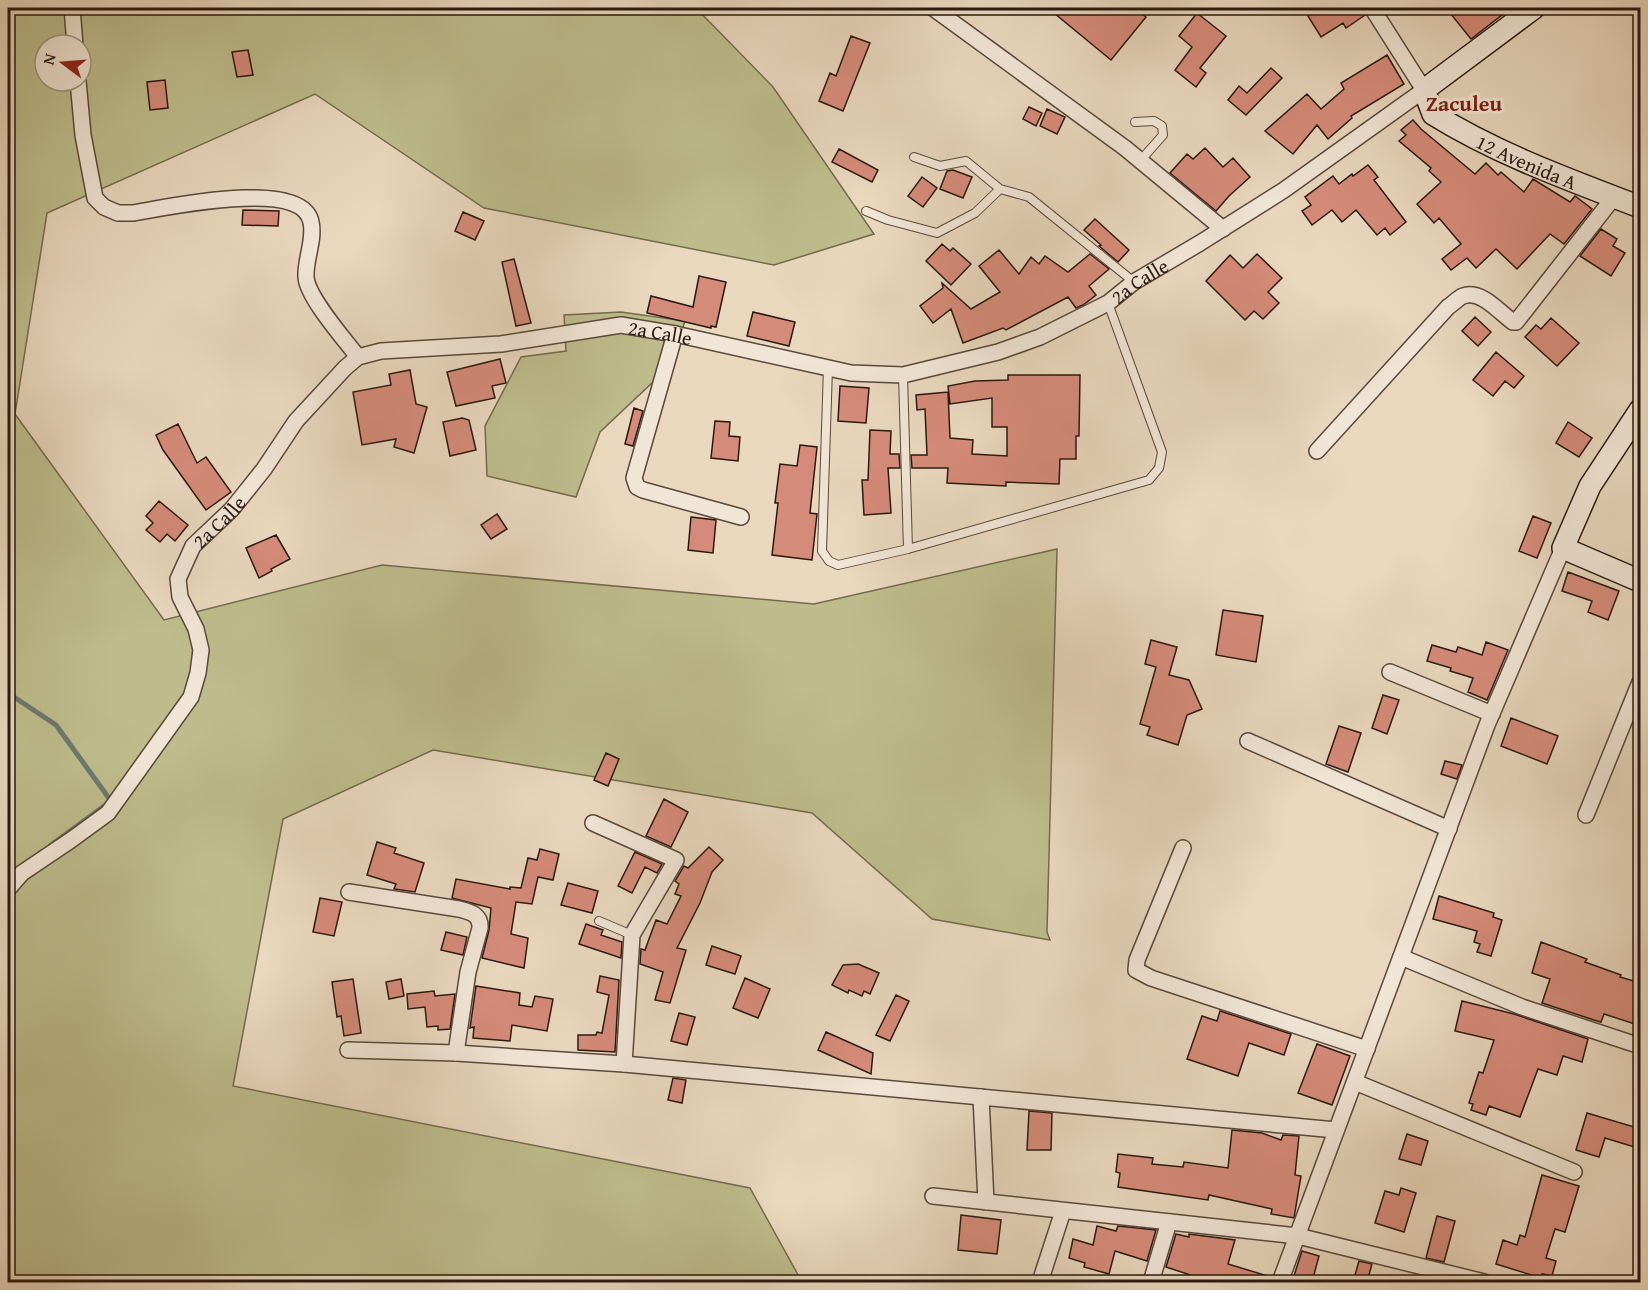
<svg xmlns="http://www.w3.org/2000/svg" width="1648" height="1290" font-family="'Gentium Book Plus',serif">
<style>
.green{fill:#bebc8c;stroke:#746a4e;stroke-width:1.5;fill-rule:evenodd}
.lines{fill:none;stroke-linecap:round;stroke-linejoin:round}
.stream{stroke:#6d796e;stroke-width:5}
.building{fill:#d58b7a;stroke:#2a1810;stroke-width:1.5}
.lane-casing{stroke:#5a483c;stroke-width:10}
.street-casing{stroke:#5a483c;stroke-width:18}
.secondary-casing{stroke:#2a1810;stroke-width:24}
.lane{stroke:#f1e5d5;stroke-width:8}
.street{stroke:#f1e5d5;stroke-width:15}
.secondary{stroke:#f1e5d5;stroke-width:21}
.labels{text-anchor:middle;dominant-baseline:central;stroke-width:6;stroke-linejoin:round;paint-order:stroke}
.street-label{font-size:20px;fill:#2a1810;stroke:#f1e5d5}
.quarter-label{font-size:22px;font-weight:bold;fill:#7a1f14;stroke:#f1e5d5}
</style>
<rect width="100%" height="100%" fill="#e9d7be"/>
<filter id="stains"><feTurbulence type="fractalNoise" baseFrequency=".00333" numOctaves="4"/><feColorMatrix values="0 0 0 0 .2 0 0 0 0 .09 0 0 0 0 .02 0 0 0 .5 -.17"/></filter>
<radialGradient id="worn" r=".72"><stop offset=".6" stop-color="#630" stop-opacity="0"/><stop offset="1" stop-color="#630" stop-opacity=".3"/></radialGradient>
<path class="green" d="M8,8H696L773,87L874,234L774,265L484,208L315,94L47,213L15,414L164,620L382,565L814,604L1057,549L1047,932L1050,940L932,919L812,813L433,750L283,819L233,1086L750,1188L802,1282H8ZM45,45H81V81H45Z
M621,312L685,321L671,365L600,432L576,497L487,476L485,426L521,357L566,351L564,315Z"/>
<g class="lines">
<path class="stream" d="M8,693L56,725L111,801L51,845"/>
</g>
<path class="building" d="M1048,8H1135L1146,17L1111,60Z
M1303,8H1362L1365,15L1346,28L1343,23L1321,37Z
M1446,8H1511L1471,39Z
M1197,13L1226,36L1200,68L1206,73L1196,87L1175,70L1192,47L1179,36Z
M851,36L870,43L843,111L819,101L830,73L836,76Z
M248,50L253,75L237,77L232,52Z
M1387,55L1404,84L1351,116L1352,118L1328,139L1317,125L1293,154L1265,131L1307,94L1321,109L1344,89L1341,83Z
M1271,68L1282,78L1246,115L1228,100L1239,86L1247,93Z
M165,80L168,108L150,110L147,82Z
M1029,107L1042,113L1036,126L1023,119Z
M1047,109L1065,117L1057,134L1040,126Z
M1413,120L1421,129L1475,174L1486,163L1498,175L1501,172L1524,192L1533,179L1570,202L1575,196L1592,209L1564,244L1550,234L1517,269L1496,249L1476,268L1467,258L1451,270L1442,259L1461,244L1439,218L1434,223L1417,204L1441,182L1429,171L1431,168L1399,141L1406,135L1401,130Z
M1205,148L1223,167L1233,158L1250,177L1229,196L1216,211L1170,173L1187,154L1193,159Z
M839,149L878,170L872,182L832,162Z
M1368,165L1378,177L1374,180L1406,222L1390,235L1385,228L1377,235L1356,210L1342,222L1332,210L1312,225L1302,211L1311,205L1305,197L1333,176L1339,184L1352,174L1353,176Z
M953,170L972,177L963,198L940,189L947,171Z
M922,177L937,188L923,207L908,196Z
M243,210L279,211L278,226L242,225Z
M463,212L484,221L475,240L455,231Z
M1095,219L1129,250L1118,262L1099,246L1101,245L1084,230Z
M1601,229L1617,239L1613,246L1625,253L1611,276L1580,256Z
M942,244L950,251L953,248L971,264L951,285L926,261Z
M999,250L1019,274L1031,257L1039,264L1045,256L1068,272L1090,254L1109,269L1089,286L1096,295L1083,305L1076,308L1068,297L1006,330L1003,328L963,343L951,309L933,323L920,306L943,288L942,283L971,309L1000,292L979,266Z
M1257,254L1282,278L1268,292L1279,303L1263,319L1254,311L1245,320L1206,281L1230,255L1243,268Z
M514,259L531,323L516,326L502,262Z
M699,276L726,282L716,327L711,326V328L647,313L651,296L693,307Z
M753,312L795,322L789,346L747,336Z
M1475,317L1491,332L1478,346L1462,331Z
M1551,318L1579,343L1557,366L1525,337L1536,325L1541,329Z
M1496,352L1524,376L1514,388L1505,381L1493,396L1473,380Z
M500,359L506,383L492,386L495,398L456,406L447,372Z
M410,370L416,404L427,407L414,453L394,447L396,439L362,445L353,392L391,385L389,374Z
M1008,375H1080L1079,436H1076V459H1060L1059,484L1006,482V486L947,483L948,468H912L911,455H927L925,409L917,410L916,395L948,392L950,438L973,440L972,454L1007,456V427H992V398L950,404L948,386L975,381L1008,380Z
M840,386L869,388L866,423L838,421Z
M634,408L643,411L633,446L625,444Z
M462,418L469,420L476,450L450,456L443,422Z
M715,421L730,422L729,436L740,437L738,461L711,458Z
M1568,422L1592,438L1579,457L1556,443Z
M178,424L197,463L206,457L231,492L206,510L163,450L156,435Z
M870,430L891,431L890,454H899L900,468H888L891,513L864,515L862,480H868Z
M800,445L817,447L810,513L817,514L812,560L772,555L778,503H775L780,464L797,466Z
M159,501L188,525L175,541L167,534L160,542L146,530L153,523L146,516Z
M497,514L507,529L491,539L481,525Z
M1533,516L1551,523L1537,558L1519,551Z
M691,517L716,520L713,553L688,550Z
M276,535L290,559L271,569L272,571L259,578L246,548Z
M1568,572L1619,591L1608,620L1588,612L1592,601L1562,591Z
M1223,610L1263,616L1256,662L1216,655Z
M1151,640L1177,647L1169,675L1189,680L1202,709L1187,715L1178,745L1147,735L1150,727L1140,724L1156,667L1145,664Z
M1486,642L1508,650L1487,700L1468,692L1473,678L1450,671L1451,668L1427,661L1432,645L1456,652L1458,647L1482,655Z
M1383,695L1399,700L1387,734L1372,728Z
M1511,718L1558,736L1547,764L1501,746Z
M1339,726L1361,733L1348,772L1326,764Z
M606,753L619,759L608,786L594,780Z
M1445,761L1462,765L1457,779L1441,774Z
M664,799L688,812L671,847L646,836Z
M377,842L396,848L394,853L424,863L415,892L394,889L396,884L367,875Z
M709,847L723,860L712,872L700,903L677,948L686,950L670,1003L655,1000L663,972L640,964L641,949L645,950L656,920L667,924L681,896L675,894L679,884L675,881L684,866L688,868Z
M540,849L559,854L553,880L538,877L532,904L516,902L511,934L528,938L524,968L482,958L489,930L491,908L452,898L456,879L510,889V887L521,888L528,858L537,860Z
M635,852L662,864L657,873L645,867L632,893L618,886Z
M568,883L598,891L592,913L561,905Z
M1439,896L1494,913L1493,917L1502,920L1491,956L1477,952L1480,944L1474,942L1477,931L1433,919Z
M320,898L342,902L334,936L313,932Z
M586,924L603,930L601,935L622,942L621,958L579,944Z
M446,932L467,937L463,955L441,950Z
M1541,942L1587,959L1585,962L1621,975L1620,977L1641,983V1026L1604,1014L1601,1022L1594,1020L1542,1003L1550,979L1532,973Z
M712,946L741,956L735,974L706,965Z
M858,964L879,973L870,994L864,991L862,996L849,990L848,993L832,985L843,965Z
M600,976L619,980L615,1052L578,1050V1035H596L597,1032L602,1033L609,995L597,992Z
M745,978L770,989L758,1018L733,1008Z
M353,979L361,1033L344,1036L341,1016L337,1017L332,982Z
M401,979L404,996L389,999L386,982Z
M476,986L520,993L519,1005L532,1007L535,996L553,999L547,1031L512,1025L510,1041L473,1038L474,1027L470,1028Z
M434,991L435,996L455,994L450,1029L438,1030V1026L427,1027L425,1007L408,1009L407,994Z
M896,995L909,1001L890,1041L876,1035Z
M1462,1001L1514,1014L1588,1039L1582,1062L1563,1056L1557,1075L1538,1069L1520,1117L1489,1106L1486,1115L1471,1110L1473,1104L1469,1103L1479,1072L1483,1073L1494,1040L1455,1031Z
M1220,1011L1291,1034L1284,1055L1249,1043L1238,1076L1187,1059L1202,1016L1217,1021Z
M679,1013L695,1017L687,1045L671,1041Z
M826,1032L873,1053L871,1074L818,1050Z
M1317,1044L1350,1056L1332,1105L1298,1093Z
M673,1078L686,1080L682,1103L668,1100Z
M1029,1111L1052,1113L1051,1150H1027Z
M1587,1113L1641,1129V1149L1605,1138L1599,1157L1576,1150Z
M1232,1130L1262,1133L1281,1140L1283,1135L1299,1136L1295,1175L1301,1176L1294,1218L1271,1214L1272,1209L1209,1195L1208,1200L1118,1187L1120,1173L1116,1172L1118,1154L1153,1158L1152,1164L1183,1167L1184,1162L1228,1168Z
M1407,1134L1428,1141L1421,1165L1399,1159Z
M1542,1175L1579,1186L1565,1232L1555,1229L1546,1258L1556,1261L1552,1276L1542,1274L1541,1278L1496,1264L1503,1240L1517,1245L1520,1235L1525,1237Z
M1401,1188L1416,1193L1404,1232L1375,1223L1385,1191L1399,1195Z
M961,1215L1001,1220L997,1254L958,1250Z
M1437,1216L1455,1221L1444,1262L1426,1258Z
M1097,1226L1116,1231L1118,1226L1156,1230L1147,1261L1115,1251L1109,1274L1084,1267L1085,1263L1069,1258L1073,1239L1093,1245Z
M1176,1234L1189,1237V1234L1235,1240L1228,1264L1271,1277L1270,1282H1212L1166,1267Z
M1302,1251L1319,1256L1312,1282H1292Z
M1359,1261L1372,1264L1367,1282H1353Z"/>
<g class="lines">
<g class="lane-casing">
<path id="lane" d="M1135,122L1154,121L1162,126L1163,135L1140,161
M914,157L940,166L966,161L1000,189
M866,211L888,220L937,233L975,213L1000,189L1029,197L1134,282
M828,368L822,551L829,561L838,565L908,549L1149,480L1159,468L1162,452L1108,303
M903,375L908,549
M599,921L632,935"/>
</g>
<g class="street-casing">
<g id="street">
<path d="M72,8L75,45"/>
<path d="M933,8L1125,148L1223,229"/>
<path d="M78,81L83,135L95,198L104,207L118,213H133C164,208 302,177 311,222C315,240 305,259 306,277C307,297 345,340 358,357"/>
<path d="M675,334L634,478L637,487L643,490L741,517"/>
<path d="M1317,451L1448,307C1453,304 1458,298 1463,296C1481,289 1500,313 1513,322H1516L1614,197"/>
<path d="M1390,672L1492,714"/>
<path d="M1248,741L1449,829"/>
<path d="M1586,815L1640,682"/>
<path d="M593,823L676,860L632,935L624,1064"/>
<path d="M1183,848L1137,960L1136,970L1151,978L1367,1049"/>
<path id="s1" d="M8,889L22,873L71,840L108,813L191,697L198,673L201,650L196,629L180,597L178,579L193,546L232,509L264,469L296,421L345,368L358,357L381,351L501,344L621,325L675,334L851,373L903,375L998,352L1040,337L1108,303L1134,282L1200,243L1284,190L1424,90L1372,8"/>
<path d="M349,892L459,909C470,912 481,914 480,928L468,972L456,1053"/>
<path d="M1401,957L1522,1007L1634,1044"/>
<path d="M348,1050L456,1053L624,1064L1336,1130"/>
<path d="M1355,1082L1574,1172"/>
<path d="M981,1097L986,1202"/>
<path d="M933,1196L1298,1236L1484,1282"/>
<path d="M1040,1282L1063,1211"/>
<path d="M1151,1282L1169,1222"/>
<path d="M1280,1282L1487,725L1563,548"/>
</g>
</g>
<g class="secondary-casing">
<g id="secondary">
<path id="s2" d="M1534,8L1424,90L1433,114C1497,154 1570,180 1640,207"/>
<path d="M1640,410L1590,486L1563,548L1640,581"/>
</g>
</g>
<use href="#lane" class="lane"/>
<use href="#street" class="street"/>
<use href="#secondary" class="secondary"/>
</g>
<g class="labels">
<g class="street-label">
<text stroke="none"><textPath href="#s2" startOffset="268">12 Avenida A</textPath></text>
<text stroke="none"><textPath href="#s1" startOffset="1490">2a Calle</textPath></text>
<text stroke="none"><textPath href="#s1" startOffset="986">2a Calle</textPath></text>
<text stroke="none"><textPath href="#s1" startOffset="464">2a Calle</textPath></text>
</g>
<g class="quarter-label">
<text x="1464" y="103">Zaculeu</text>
</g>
</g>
<rect width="1648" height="1290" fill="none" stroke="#e9d7be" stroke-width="30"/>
<rect x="9" y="9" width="1630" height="1272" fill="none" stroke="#2a1810" stroke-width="3"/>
<rect x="15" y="15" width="1618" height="1260" fill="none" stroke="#2a1810" stroke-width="1.5"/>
<g transform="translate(63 63) rotate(286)"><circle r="28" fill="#f1e5d5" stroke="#a19386" stroke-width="1.5"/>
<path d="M0-4.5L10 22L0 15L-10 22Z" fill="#8f2418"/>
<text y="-9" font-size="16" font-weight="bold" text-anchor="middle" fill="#2a1810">N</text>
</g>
<rect width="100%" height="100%" filter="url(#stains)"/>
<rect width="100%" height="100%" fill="url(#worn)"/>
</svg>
